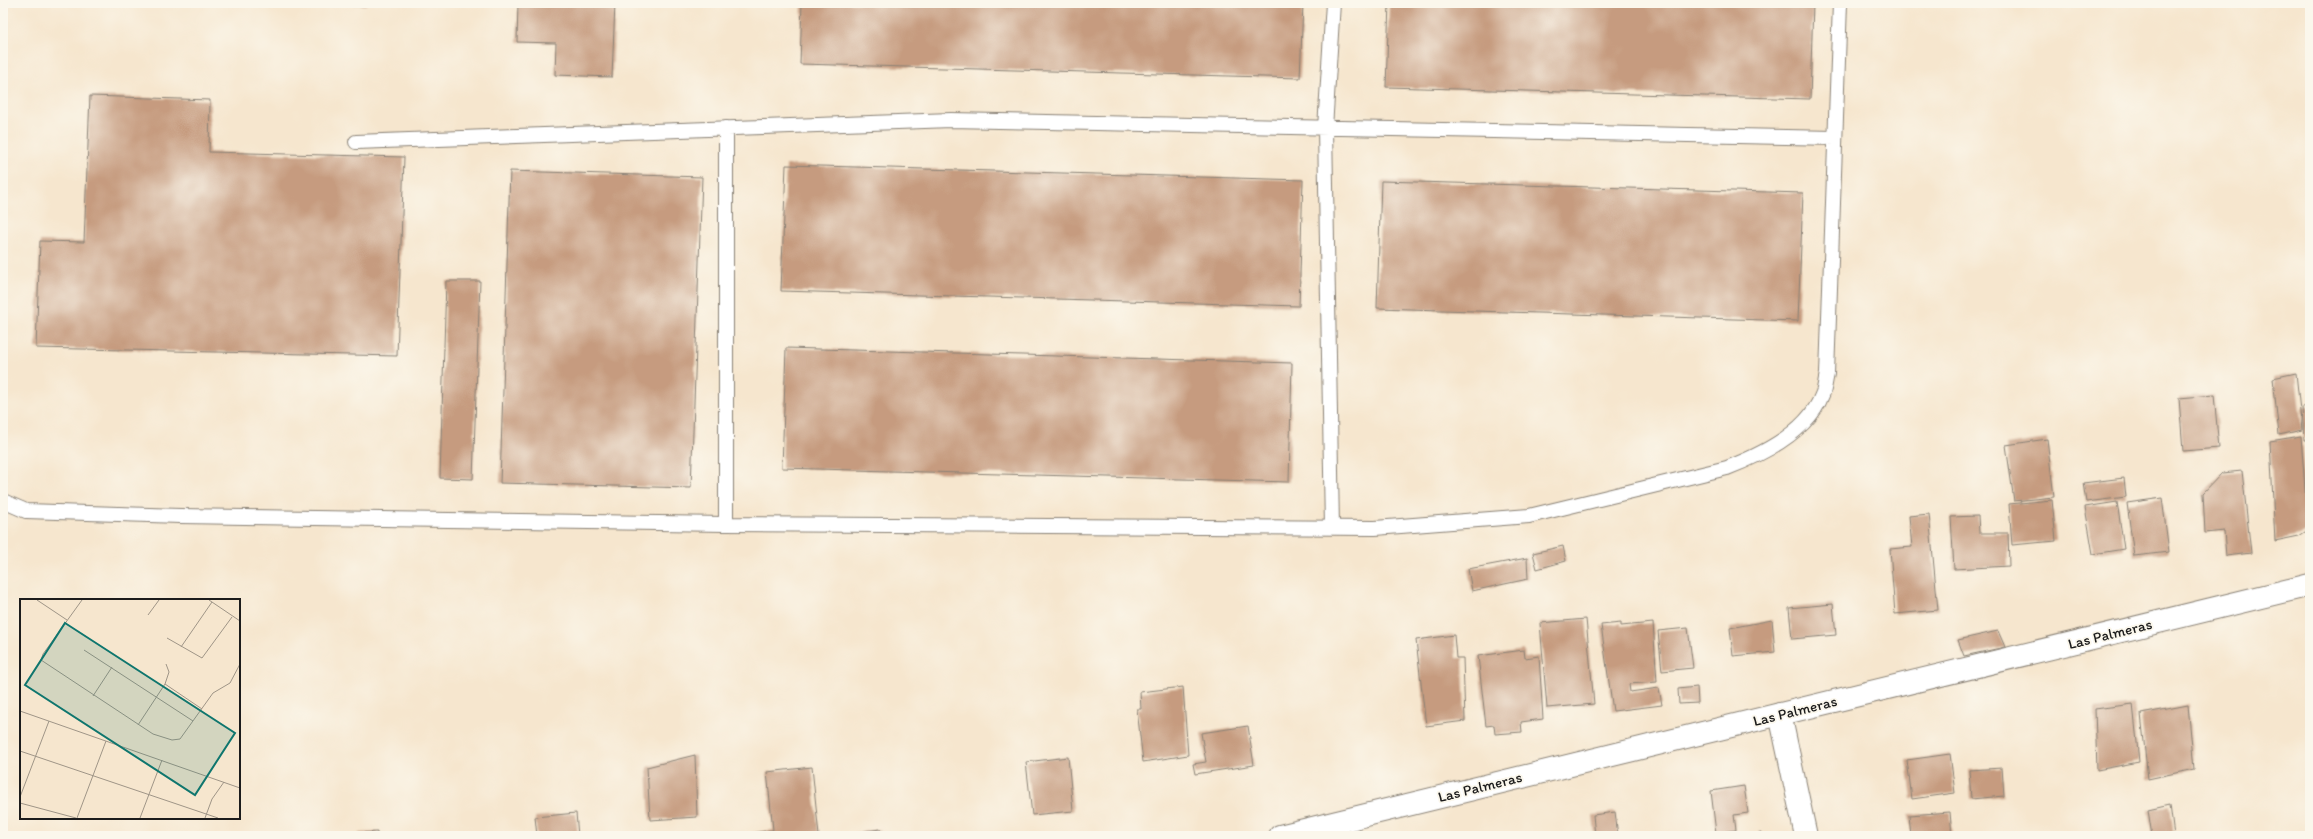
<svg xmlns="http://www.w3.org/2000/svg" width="2313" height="839" font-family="Itim,sans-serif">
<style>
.building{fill:#c69b7f}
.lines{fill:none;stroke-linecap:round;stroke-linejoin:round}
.service-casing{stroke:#898175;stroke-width:16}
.minor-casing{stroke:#898175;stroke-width:24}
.tertiary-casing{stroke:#898175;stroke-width:24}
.service{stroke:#fff;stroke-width:14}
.minor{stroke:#fff;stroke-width:22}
.tertiary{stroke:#fff;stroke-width:22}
.labels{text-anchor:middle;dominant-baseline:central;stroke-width:3.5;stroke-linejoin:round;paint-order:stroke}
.street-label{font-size:15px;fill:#1c1c1c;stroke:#fbf7ec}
.inset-road{fill:none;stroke:#9f9587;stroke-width:1}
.view{fill:#0f766e;fill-opacity:0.15;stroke:#0f766e;stroke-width:2}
.inset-edge{fill:none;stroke:#1c1c1c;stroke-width:2}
</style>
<rect width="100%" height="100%" fill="#fbf7ec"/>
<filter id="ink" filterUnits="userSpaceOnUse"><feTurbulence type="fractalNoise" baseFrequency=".025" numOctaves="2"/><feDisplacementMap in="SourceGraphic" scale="8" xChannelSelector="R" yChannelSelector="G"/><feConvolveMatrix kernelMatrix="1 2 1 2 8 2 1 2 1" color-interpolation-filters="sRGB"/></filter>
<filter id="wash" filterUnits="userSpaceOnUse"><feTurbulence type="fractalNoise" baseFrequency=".012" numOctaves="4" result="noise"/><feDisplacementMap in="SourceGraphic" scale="16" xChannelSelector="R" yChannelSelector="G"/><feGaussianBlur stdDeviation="0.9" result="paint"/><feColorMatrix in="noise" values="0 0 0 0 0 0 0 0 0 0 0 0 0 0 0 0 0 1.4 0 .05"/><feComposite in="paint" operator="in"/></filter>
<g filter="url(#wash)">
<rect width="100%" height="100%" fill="#f6e6ce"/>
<g id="blocks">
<path class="building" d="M338,3H367V5L338,4Z
M518,3H615L612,77L555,75L556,43L517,42Z
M802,3H1303L1300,78L800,64Z
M1389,3H1813L1810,99L1386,87Z
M90,96L210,100L209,152L404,157L397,356L36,348L40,241L84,242Z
M786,165L1303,180L1299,306L781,291Z
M510,171L702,177L691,488L500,483Z
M1381,181L1803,193L1798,321L1377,308Z
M446,281H480L473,479L440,478Z
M786,348L1292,363L1289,482L782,468Z
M2296,373L2302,430L2279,435L2273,378Z
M2214,395L2219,448L2183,451L2179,398Z
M2310,406V440H2304L2302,407Z
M2301,436L2308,530L2299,536L2275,541L2270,441Z
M2047,439L2054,497L2014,501L2006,445Z
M2242,471L2251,553L2226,556L2224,531L2205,533L2203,493L2222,473Z
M2124,478L2126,497L2086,502L2083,483Z
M2162,498L2169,552L2134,556L2127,503Z
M2052,500L2056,541L2012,545L2009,504Z
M2117,502L2124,549L2093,554L2085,507Z
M1929,514L1938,610L1895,614L1890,549L1912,547L1909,516Z
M1978,516L1979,533H2008L2009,566L1954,569L1951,517Z
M1563,546L1566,561L1537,569L1533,553Z
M1527,558L1528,579L1472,591L1468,569Z
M1833,604L1836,635L1792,639L1789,608Z
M1586,619L1594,704L1547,708L1540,623Z
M1772,620L1775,652L1733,656L1730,628Z
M1621,623V626L1653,623L1657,682L1629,684L1630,692L1659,688L1662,705L1613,711L1601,625Z
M1688,628L1693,668L1662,671L1658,631Z
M1998,631L2005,647L1964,656L1958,640Z
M1454,635L1456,658H1463L1465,721L1426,726L1416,640Z
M1524,650L1525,658L1539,656L1543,719L1521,722L1522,732L1495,734L1494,725L1486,726L1478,656Z
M1183,687L1188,755L1143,762L1137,709H1141L1140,692Z
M1697,687L1698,703L1679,704L1678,689Z
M2133,704L2139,762L2097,770L2095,709Z
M2188,705L2194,769L2148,779L2141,714Z
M1248,726L1254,765L1195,774L1193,764L1206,762L1201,733Z
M1950,754L1955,793L1912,799L1907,760Z
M695,755L697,817L650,820L647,767Z
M1068,757L1073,811L1032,815L1026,762Z
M812,767L819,836H729L773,830L767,772Z
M2002,768L2004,796L1971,799L1969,770Z
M1744,786L1748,813L1734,815L1736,830L1716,833L1711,791Z
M2170,805L2174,836H2152L2148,810Z
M1615,812L1618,836H1595L1593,815Z
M1950,812L1952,836H1911L1909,815Z
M576,813L578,836H537L535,817Z
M880,829L881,836H840V835Z
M377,832V836H359V833Z
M1761,833V836H1747V835Z"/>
</g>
</g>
<g filter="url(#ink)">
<use href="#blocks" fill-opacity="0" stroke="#898175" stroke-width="1"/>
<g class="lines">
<g class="service-casing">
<path id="service" d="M726,128V524
M356,142L951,120L1835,138
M3,501L26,511L180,516L726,524L1375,528L1529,516L1727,468C1761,455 1808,432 1822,395C1825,389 1825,381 1827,374L1840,3
M1332,528L1325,128L1333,3"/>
</g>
<g class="minor-casing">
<path id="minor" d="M1780,714L1806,836"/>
</g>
<g class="tertiary-casing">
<path id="tertiary" d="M1280,836L2310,585"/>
</g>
<use href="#service" class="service"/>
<use href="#minor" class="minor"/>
<use href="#tertiary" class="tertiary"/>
</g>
</g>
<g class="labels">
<g class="street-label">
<text transform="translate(2110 634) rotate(-14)">Las Palmeras</text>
<text transform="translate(1795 711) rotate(-14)">Las Palmeras</text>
<text transform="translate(1480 787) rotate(-14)">Las Palmeras</text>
</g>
</g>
<g transform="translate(20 599)">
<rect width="220" height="220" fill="#f6e6ce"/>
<path class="inset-road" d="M17,1L47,21M62,1L23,55L21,61L133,135L152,141L160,140L193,94L210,84L220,65M189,1L220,22M128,16L139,1M147,39L182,59L212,18M161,48L192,3M64,51L173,122M145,85L149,73L146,65M73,97L92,68M0,112L220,189M118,126L145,85L182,110M0,152L198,219M0,198L29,122M0,204L56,219M57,219L86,142M120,219L142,161M185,219L192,200L204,183"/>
<path class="view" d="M45,24L215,134L175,196L5,86Z"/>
<rect width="220" height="220" class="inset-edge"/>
</g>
<rect width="2313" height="839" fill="none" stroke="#fbf7ec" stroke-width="16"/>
</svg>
